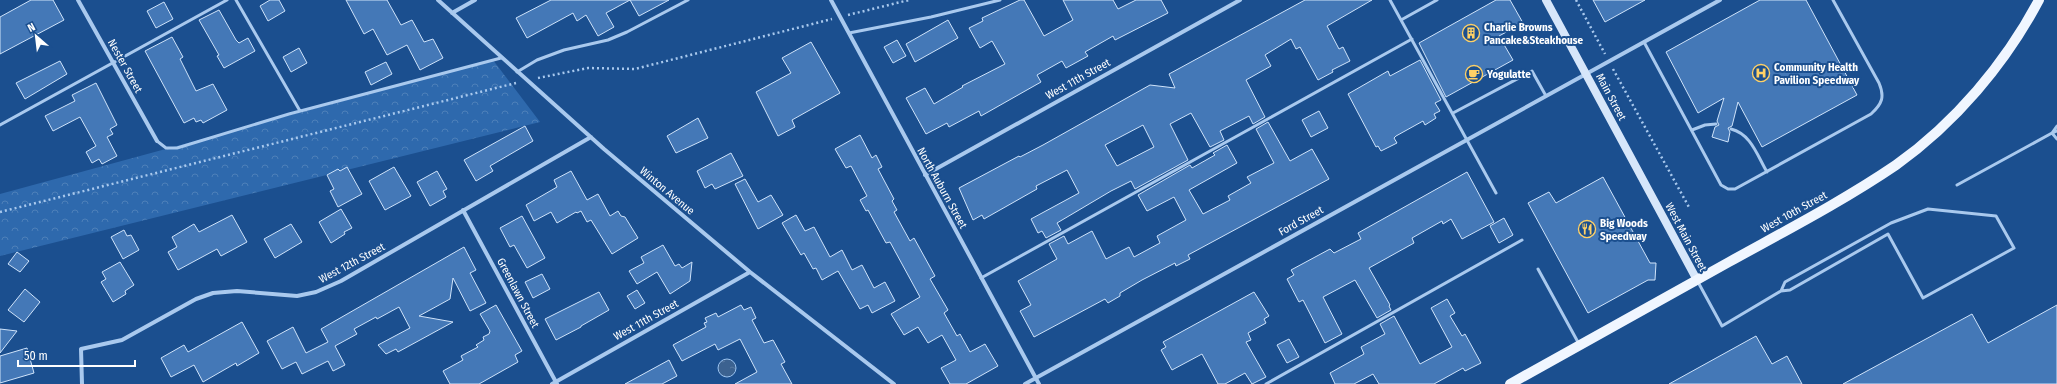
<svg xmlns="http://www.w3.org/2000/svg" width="2057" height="384" font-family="'Fira Sans Condensed',sans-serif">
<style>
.forest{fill:url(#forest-crowns)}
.water{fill:url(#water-ripples);stroke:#9cc4f0}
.building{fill:#4478b7;stroke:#cfe3fa;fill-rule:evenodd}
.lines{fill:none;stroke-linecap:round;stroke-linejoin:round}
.path{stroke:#a9c9ee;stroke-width:2.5;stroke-dasharray:2 3;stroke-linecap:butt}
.lane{stroke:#a9c9ee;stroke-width:3}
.street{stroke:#a9c9ee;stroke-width:4}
.secondary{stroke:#d6e6fa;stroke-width:8}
.primary{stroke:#f0f6ff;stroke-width:10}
.labels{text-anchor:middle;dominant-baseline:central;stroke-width:4;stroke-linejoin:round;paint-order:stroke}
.poi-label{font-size:11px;font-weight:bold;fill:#fff;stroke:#1b4f8f;text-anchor:start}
.street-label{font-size:11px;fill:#fff;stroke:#1b4f8f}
</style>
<defs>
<pattern id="forest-crowns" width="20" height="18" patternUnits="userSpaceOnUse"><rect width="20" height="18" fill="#2e69ad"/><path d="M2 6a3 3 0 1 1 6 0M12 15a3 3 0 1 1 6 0" fill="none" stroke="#4d80b9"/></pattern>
<pattern id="water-ripples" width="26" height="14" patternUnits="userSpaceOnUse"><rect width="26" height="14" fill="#3c6290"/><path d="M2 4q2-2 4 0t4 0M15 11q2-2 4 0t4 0" fill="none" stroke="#597aa1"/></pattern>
</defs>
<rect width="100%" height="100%" fill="#1b4f8f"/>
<path class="forest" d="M493,60L540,122L0,256V194Z"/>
<path class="water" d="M718 368a9 9 0 1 1 18 0a9 9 0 1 1-18 0Z"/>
<path class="building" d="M31,0H53L64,20L0,54V17Z
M270,0H279L285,11L268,21L260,6Z
M346,0H387L401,25L412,20L424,42L433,39L443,58L420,70L407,45L387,55L373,29L364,34Z
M551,0H669L639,16L630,0L606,13L614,27L598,36L586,15L577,21L573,13L527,38L516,18Z
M1020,0H1024L1044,36L1073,20L1063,0H1113L1118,9L1136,0H1161L1168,13L1115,40L1113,36L1085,52L1088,56L1066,68L1062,61L1037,75L1041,82L981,116L979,111L949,127L947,123L926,134L906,98L925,88L934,104L963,87L962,86L1005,64L992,41L980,48L969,28L983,21L982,18Z
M1305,0H1372L1327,26L1339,49L1343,47L1350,61L1332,70L1333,72L1318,80L1300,47L1296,49L1291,39L1265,55L1271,66L1246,80L1265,117L1253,124L1249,116L1220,131L1224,140L1210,147L1191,113L1170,124L1188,160L1135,189L1131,181L1111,191L1057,223L1061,230L1046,238L1042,231L1038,233L1031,219L1079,193L1067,170L1036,186L1037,189L984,219L982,215L973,220L959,188L1019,156L1020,157L1043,145L1150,85L1175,88L1169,74ZM1143,125L1154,147L1117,166L1105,145Z
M1496,0H1510L1523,23L1499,36L1513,60L1446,97L1419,43Z
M1593,0H1645L1605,22Z
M1760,0H1806L1857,95L1762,147L1738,102L1732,126L1728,128L1730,132L1728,142L1712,137L1715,127L1719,125L1717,121L1724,98L1698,113L1666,52Z
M164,2L173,19L156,28L147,11Z
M219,10L236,40L239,43L248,38L255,51L224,68L217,56L219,55L199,20Z
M948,20L958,38L915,62L906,44Z
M172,37L183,57L180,59L196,91L213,84L227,110L203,123L201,120L196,122L194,118L184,123L145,51Z
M897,40L906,56L893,63L884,47Z
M811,42L840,93L792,120L795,127L778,136L756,92L791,73L782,58Z
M299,48L307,63L291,72L283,57Z
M1420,60L1441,100L1435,103L1440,111L1434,114L1436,118L1425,125L1423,121L1396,136L1394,138L1397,143L1381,151L1378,146L1376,147L1348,94L1388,71L1390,76Z
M60,61L67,74L25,99L16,83Z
M386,62L392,74L371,85L365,72Z
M96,83L117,125L110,129L113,134L107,137L117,156L102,164L99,159L92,163L86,152L96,146L80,117L53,131L45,116L75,101L72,95Z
M1319,111L1328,128L1311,137L1302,120Z
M698,118L708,138L676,153L667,136Z
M1268,122L1290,161L1312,149L1329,179L1188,255L1190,259L1176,266L1175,263L1142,280L1120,293V296L1108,303L1105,299L1034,337L1020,311L1031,305L1018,281L1057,259L1049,244L1064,236L1068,244L1092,231L1106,259L1129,247L1134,257L1160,243L1157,236L1186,220L1174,197L1147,211L1138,195L1190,165L1192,168L1215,155L1213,153L1227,145L1237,163L1189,190L1203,214L1230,200L1228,196L1251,183L1247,177L1274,163L1256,129Z
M525,126L533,141L490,166L493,171L476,181L464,160Z
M860,135L872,158L876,155L882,167L878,169L894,199L892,201L897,210L894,212L910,241L914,238L935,276L930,279L948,310L944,313L957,336L960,334L970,352L985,344L998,366L966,384H950L941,368L956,360L942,335L928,343L918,327L904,335L891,314L920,297L890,242L886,243L868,210L866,211L860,200L867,196L851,166L846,168L835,149Z
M731,153L743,176L715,189L712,184L705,188L697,171Z
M347,167L362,194L338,207L330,191L334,189L327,175L338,169L340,171Z
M394,167L411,196L385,210L369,181Z
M437,171L447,189L443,191L446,197L430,206L417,182Z
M571,171L587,200L598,194L610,216L618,211L621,216L625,217L638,238L612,254L591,220L587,222L581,211L577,213L576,212L557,223L551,212L534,221L526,205L557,187L554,180Z
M1467,172L1494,222L1462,239L1451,219L1443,224L1442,221L1412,238L1414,243L1369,268L1390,305L1389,306L1391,310L1377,318L1355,280L1323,297L1342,334L1325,343L1303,300L1299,302L1287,279L1294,275L1291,270L1330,249L1334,253L1361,239L1358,233Z
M1603,177L1650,263H1656L1655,280H1648L1588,313L1528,203L1549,192L1556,203Z
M745,179L758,202L771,195L783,215L758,229L735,184Z
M341,209L352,228L344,232L345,234L331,243L319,222Z
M232,215L247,242L221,256L217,249L178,270L168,252L177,247L172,237L194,224L199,232Z
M796,215L805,231L814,227L830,257L842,250L852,270L862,265L874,288L885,282L895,301L872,313L868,305L860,309L838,271L822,280L816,268L813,269L804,253L801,255L782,223Z
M522,216L545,258L527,268L514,245L510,247L500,228Z
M1504,218L1513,235L1499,243L1490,226Z
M291,224L302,242L275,258L264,239Z
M124,230L127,236L131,235L139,250L123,259L111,237Z
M663,245L675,266L679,264L682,268L692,262L690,281L670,294L657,272L637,284L629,271L644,263L641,257Z
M464,247L476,270L470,273L486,303L470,311L453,278L450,299L419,316L453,322L398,352L396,349L386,354L378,345L410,328L399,307L377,319L376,317L354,329L357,334L335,346L345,365L333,371L328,361L302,374L296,362L282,369L267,341L293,327L306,353L328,342L321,329Z
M17,252L29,261L20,272L8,264Z
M120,262L134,285L125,291L126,294L113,302L101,282L106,279L102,272Z
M542,274L550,289L533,298L525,282Z
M25,289L40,302L24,322L8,310Z
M637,290L645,303L635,309L627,296Z
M599,292L609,310L581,326V327L556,340L545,319Z
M1254,292L1269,316L1264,319L1266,323L1248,333L1251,340L1246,342L1266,377L1252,384L1245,373L1225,384H1218L1202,354L1172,370L1161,350L1166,347L1163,342Z
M1447,299L1455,313L1450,316L1462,336L1465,334L1481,363L1465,371L1463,368L1434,384H1379L1373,374L1354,384H1335L1330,373L1364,354L1361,347L1383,335L1385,334L1380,324L1394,316L1420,364L1452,347L1431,308Z
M496,305L522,351L515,355L518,362L479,384H450L443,371L463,360L461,356L478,347L476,345L484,340L483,337L489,334L490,331L480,314Z
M741,305L744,310L751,307L756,318L752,320L764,343L773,340L785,362L781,364L792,384H735L757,372L740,339L718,350L715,344L682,361L673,345L706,327L704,323L707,322L705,318L716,313L718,317Z
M2057,305V384H1843L1972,314L1988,343Z
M242,322L259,353L237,366L236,363L203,382L194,365L171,377L161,358L184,345L188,352Z
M0,329L17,331L0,353Z
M1756,336L1772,364L1787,356L1802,384H1669Z
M1289,339L1299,357L1287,363L1277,345Z
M27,348L34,373L0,383V356Z
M669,360L677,376L662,384H625Z"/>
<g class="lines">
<path class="path" d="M1576,0L1605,54
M848,15L909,0
M1613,69L1690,209
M538,78L588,68L635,69L832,19
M0,212L516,83"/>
<path class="lane" d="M236,0L300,111
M1390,0L1496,193
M1401,20L1437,0
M849,33L931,17L1000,0
M1644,42L1721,185L1728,189H1735L1871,114C1882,104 1885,97 1879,83L1833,0
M517,72L537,60L564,50L608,40L627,32L688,0
M1453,113L1532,71L1546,96
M0,125L227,0
M1731,129C1751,134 1757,155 1767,172
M1692,130L1705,125L1716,124
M2057,131L2052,133L2057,139
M157,141L166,148H177L289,114L501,58
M1957,185L2052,133L2057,126
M1928,209L1996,216L2014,248L1923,298L1888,234L1790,290L1781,291L1785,282L1891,223Z
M1538,269L1579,344
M981,278L1412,39
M1698,282L1722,326L1781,291
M1266,384L1522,240"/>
<path class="street" d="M78,0L157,141
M438,0L604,149L750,272L894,384
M831,0L1039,384
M452,13L475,0
M925,175L1240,0
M463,210L557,384
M82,384L81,349L122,340L196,299L213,293L237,291L297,296L316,292L341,281L591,137
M552,384L750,272
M1025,384L1720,0"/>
<path class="secondary" d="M1546,0L1697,280"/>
<path class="primary" d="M1510,384C1583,344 1656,303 1729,262C1785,231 1843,201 1896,165C1955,123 2005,64 2039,0"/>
</g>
<defs>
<g id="building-ring" transform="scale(0.9)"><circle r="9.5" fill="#1b4f8f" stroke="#ffd166" stroke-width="1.5"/><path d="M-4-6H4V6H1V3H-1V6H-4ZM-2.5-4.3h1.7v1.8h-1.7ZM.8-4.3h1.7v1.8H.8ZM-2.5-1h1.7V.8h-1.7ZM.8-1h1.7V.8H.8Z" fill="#ffd166"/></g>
<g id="hospital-ring" transform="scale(0.9)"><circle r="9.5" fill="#1b4f8f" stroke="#ffd166" stroke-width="1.5"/><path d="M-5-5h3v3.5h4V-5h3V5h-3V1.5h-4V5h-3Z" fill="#ffd166"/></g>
<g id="cafe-ring" transform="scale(0.9)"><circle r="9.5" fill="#1b4f8f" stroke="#ffd166" stroke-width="1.5"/><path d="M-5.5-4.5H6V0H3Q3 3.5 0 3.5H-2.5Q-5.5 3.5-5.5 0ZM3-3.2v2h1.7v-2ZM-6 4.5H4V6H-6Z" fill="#ffd166"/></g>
<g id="restaurant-ring" transform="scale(0.9)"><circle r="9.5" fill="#1b4f8f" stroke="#ffd166" stroke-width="1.5"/><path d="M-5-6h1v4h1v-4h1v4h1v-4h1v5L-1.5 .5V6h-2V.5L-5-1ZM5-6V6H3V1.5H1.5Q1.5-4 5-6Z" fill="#ffd166"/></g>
</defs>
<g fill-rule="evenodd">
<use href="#building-ring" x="1471" y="33"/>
<use href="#hospital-ring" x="1761" y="73"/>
<use href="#cafe-ring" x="1474" y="74"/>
<use href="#restaurant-ring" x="1587" y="229"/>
</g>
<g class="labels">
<g class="poi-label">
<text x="1484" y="27">Charlie Browns<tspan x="1484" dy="13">Pancake&amp;Steakhouse</tspan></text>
<text x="1774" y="67">Community Health<tspan x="1774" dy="13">Pavilion Speedway</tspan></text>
<text x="1487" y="74">Yogulatte</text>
<text x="1600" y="223">Big Woods<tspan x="1600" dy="13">Speedway</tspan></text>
</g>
<g class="street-label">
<text transform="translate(125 66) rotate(61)">Nester Street</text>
<text transform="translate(1078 79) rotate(-29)">West 11th Street</text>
<text transform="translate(1611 97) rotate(62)">Main Street</text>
<text transform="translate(942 188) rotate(61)">North Auburn Street</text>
<text transform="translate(667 191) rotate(40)">Winton Avenue</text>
<text transform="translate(1794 212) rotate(-29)">West 10th Street</text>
<text transform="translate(1301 221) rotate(-29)">Ford Street</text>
<text transform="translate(1686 237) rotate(62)">West Main Street</text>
<text transform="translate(352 263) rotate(-28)">West 12th Street</text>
<text transform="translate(518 293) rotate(62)">Greenlawn Street</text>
<text transform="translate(646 320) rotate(-29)">West 11th Street</text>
</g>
</g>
<g transform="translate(36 36) rotate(332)" stroke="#1b4f8f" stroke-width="3" paint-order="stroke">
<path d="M0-3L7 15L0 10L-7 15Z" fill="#ffffff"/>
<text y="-6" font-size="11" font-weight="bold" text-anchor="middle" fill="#ffffff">N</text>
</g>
<path d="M18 360v6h117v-6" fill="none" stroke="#ffffff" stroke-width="2"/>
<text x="24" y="360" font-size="12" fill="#ffffff" stroke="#1b4f8f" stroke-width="3" paint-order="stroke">50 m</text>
</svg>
